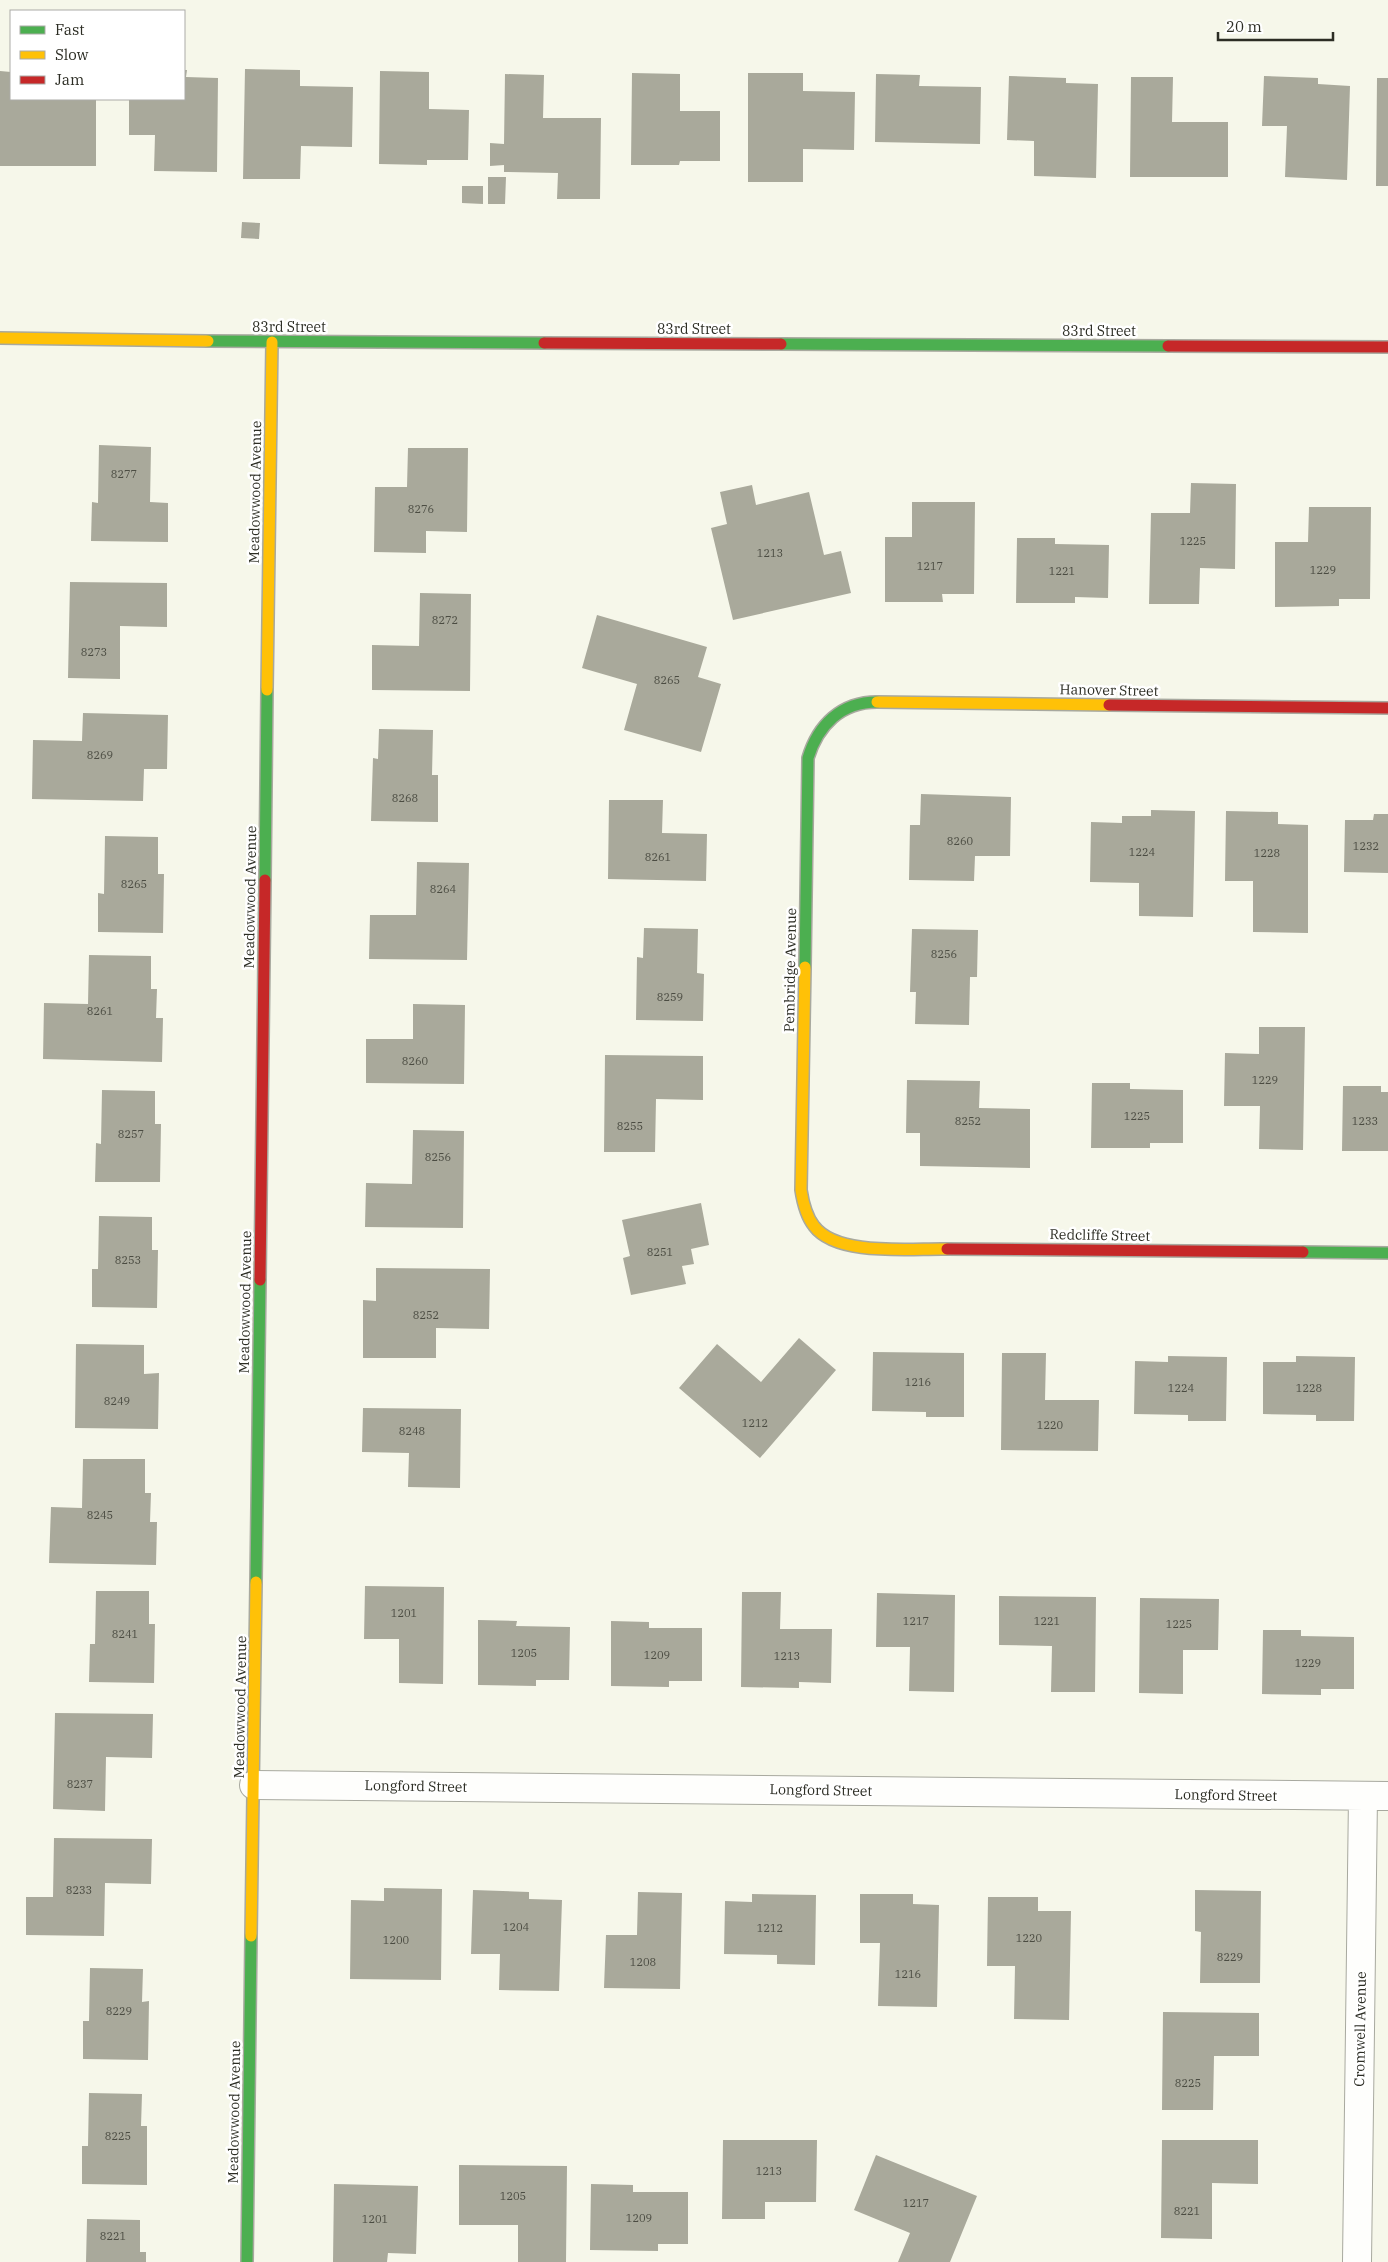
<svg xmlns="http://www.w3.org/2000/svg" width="1388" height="2262" font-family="'IBM Plex Serif',serif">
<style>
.building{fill:#a9a99b}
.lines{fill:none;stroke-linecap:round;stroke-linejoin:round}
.street-casing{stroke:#a8a99f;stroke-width:30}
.fast-casing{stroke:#a8a99f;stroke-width:14}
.slow-casing{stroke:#a8a99f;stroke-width:14}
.jam-casing{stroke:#a8a99f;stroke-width:14}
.street{stroke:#fefefc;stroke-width:28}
.fast{stroke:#4caf50;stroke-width:11}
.slow{stroke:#ffc107;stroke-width:11}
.jam{stroke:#c62828;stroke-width:11}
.labels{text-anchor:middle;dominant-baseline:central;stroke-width:5;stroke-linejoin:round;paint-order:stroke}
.number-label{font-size:11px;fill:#4b4c42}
.street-label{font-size:14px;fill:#2c2d24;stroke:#fff}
</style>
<rect width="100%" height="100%" fill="#f6f7ea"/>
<path class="building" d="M245,69L300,70V86L353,87L352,147L301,146L300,179H243Z
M184,70H187L186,77L218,78L217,172L154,171L155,135H129V99H184Z
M0,71L11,72V99H96V166H0Z
M380,71L429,72V109L469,110L468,160H427V165L379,164Z
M632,73L680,74V111H720V161H680L679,165H631Z
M748,73H803V91L855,92L854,150L803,149V182H748Z
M505,74L544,75L543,118H601L600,199H557L558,173L504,172V165L490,166V143L504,144Z
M876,74L920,75L919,86L981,87L980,144L875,142Z
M1009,76L1066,78V83L1098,84L1096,178L1034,176V141L1007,140Z
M1264,76L1318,78V84L1350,86L1347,180L1285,177L1287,126H1262Z
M1131,77H1173L1172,122H1228V177H1130Z
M1377,78H1388V186H1376Z
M488,177H506L505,204H488Z
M462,186H483V204L462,203Z
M242,222L260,223L259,239L241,238Z
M99,445L151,447L150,502L168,503V542L91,541L92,502L98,503Z
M408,448H468L467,532L426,531V553L374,552L375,487H407Z
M1191,483L1236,484L1235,569L1200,568L1199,604H1149L1151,513H1190Z
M752,485L756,505L809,492L824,555L841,551L851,593L733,620L711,528L727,524L720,492Z
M912,502H975L974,594H942L943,602H885V537H912Z
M1309,507H1371L1370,599H1339V606L1275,607V542H1308Z
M1017,538H1055V544L1109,545L1108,598L1075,597V603H1016Z
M70,582L167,583V627L120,626V679L68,678Z
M420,593L471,594L470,691L372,690V645L419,646Z
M597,615L707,647L698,677L721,684L701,752L624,730L637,684L582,668Z
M83,713L168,715L167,769H144L143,801L32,799L33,740L82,741Z
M379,729L433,730L432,775H438V822L371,821L373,758L378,759Z
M921,794L1011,797L1010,856H975L974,881L909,880L910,825H920Z
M609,800H663L662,833L707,834L706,881L608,879Z
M1151,810L1195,811L1193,917L1139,916V883L1090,882L1091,822L1122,823V816H1151Z
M1226,811L1278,812V824L1308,825V933L1253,932V881H1225Z
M1374,814H1388V873L1344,872L1345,820H1373Z
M105,836L158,837V874H164L163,933L98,932V893L104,894Z
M417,862L469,863L467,960L369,959L370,915H416Z
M644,928L698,929L697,973L704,974L703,1021L636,1020L637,957L643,958Z
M912,929L978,930L977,977H970L969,1025L915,1024L916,992H910Z
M89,955L151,956V989H157L156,1018H163L162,1062L43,1059L44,1003L88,1004Z
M413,1004L465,1005L464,1084L366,1083V1039H413Z
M1259,1027H1305L1303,1150L1259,1149L1260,1106H1224L1225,1053L1259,1054Z
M605,1055L703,1056V1100L656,1099L655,1152H604Z
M907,1080L980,1081L979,1108L1030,1109V1168L920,1166V1133H906Z
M1092,1083H1130V1089L1183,1090V1143H1150V1148H1091Z
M1343,1086H1381V1092H1388V1151H1342Z
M102,1090L155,1091V1124H161L160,1182H95L96,1143L101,1144Z
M413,1130L464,1131L463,1228L365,1227L366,1183L412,1184Z
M701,1203L709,1245L691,1249L694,1264L682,1266L686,1284L631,1295L623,1258L630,1256L622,1220Z
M99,1216L152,1217V1250H158L157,1308L92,1307V1269H98Z
M376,1268L490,1269L489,1329L436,1328V1358H363V1300L376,1301Z
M799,1338L836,1370L760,1458L679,1388L717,1344L761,1382Z
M76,1344L144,1345V1374L159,1373L158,1429L75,1428Z
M873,1352L964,1353V1417H926V1412L872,1411Z
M1002,1353H1046L1045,1400H1099L1098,1451L1001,1450Z
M1168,1356L1227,1357L1226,1421H1188V1415L1134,1414L1135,1361L1168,1362Z
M1296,1356L1355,1357L1354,1421H1316V1415L1263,1414V1362H1296Z
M363,1408L461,1409L460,1488L408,1487L409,1453L362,1452Z
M83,1459H145V1493H151L150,1522H157L156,1565L49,1563L51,1507L82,1508Z
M365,1586L444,1587L443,1684L399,1683V1639H364Z
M96,1591H149V1624H155L154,1683L89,1682L90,1644H95Z
M742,1592H781L780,1629H832L831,1683L799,1682V1688L741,1687Z
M877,1593L955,1595L954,1692L909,1691L910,1647H876Z
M999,1596L1096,1597L1095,1692H1051L1052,1646L999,1645Z
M1140,1598L1219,1599L1218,1650H1183V1694L1139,1693Z
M478,1620L517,1621L516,1626L570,1627L569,1680H536V1686L478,1685Z
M611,1621L649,1622V1628H702V1681H669V1687L611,1686Z
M1263,1630H1301V1636L1354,1637V1689H1321V1695L1262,1694Z
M55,1713L153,1714L152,1758L106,1757L105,1811L53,1809Z
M54,1838L152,1839L151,1884L105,1883L104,1936L26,1935V1897H53Z
M384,1888L442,1889L441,1980L350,1979L351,1900L384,1901Z
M473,1890L529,1892V1899L562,1900L559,1991L499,1990L500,1954H471Z
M1195,1890L1261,1891L1260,1983H1200L1201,1932L1195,1931Z
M638,1892L682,1893L680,1989L604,1988L606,1935H637Z
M752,1894L816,1895L815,1965L777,1964V1955L724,1954L725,1901L752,1902Z
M860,1894H913V1904L939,1905L937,2007L878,2006L880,1943H860Z
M988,1897H1038V1911H1071L1069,2020L1014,2019L1015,1966H987Z
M90,1968L143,1969L142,2002L149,2001L148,2060L83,2059V2021H89Z
M1163,2012L1259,2013V2056H1214L1213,2110H1162Z
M89,2093L142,2094L141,2126H147V2185L82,2184V2146H88Z
M723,2140H817L816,2202H765V2219H722Z
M1162,2140H1258V2184L1212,2183V2239L1161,2238Z
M876,2155L977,2196L950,2262H898L910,2233L854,2210Z
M459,2165L567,2166L566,2262H518V2225H459Z
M334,2184L418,2186L416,2254L388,2253L387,2262H333Z
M591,2184L633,2185V2192H688V2244H658V2251L590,2250Z
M87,2219L140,2220V2252H146V2262H86Z"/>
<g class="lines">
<g class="street-casing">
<path id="street" d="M254,1785L1388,1796
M1357,2262L1363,1796"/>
</g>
<g class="fast-casing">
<path id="fast" d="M208,341L544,343
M781,344L1168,346
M265,880L267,690
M805,967L808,758C818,725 841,702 877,702
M1303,1252L1388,1253
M256,1582L260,1280
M247,2262L251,1936"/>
</g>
<g class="slow-casing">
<path id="slow" d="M0,338L208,341
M267,690L272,342
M877,702L1109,705
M805,967L801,1190C803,1203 806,1216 814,1226C837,1257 912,1248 947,1249
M251,1936L256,1582"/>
</g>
<g class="jam-casing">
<path id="jam" d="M544,343L781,344
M1168,346L1388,347
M1109,705L1388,708
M947,1249L1303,1252
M260,1280L265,880"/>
</g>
<use href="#street" class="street"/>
<use href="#fast" class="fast"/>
<use href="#slow" class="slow"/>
<use href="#jam" class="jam"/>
</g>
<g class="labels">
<g class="number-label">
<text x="124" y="474">8277</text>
<text x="421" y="509">8276</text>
<text x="1193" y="541">1225</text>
<text x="770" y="553">1213</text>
<text x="930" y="566">1217</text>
<text x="1323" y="570">1229</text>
<text x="1062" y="571">1221</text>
<text x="445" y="620">8272</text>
<text x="94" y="652">8273</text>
<text x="667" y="680">8265</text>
<text x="100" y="755">8269</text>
<text x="405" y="798">8268</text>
<text x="960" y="841">8260</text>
<text x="1366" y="846">1232</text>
<text x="1142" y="852">1224</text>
<text x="1267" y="853">1228</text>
<text x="658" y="857">8261</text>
<text x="134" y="884">8265</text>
<text x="443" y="889">8264</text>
<text x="944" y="954">8256</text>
<text x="670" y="997">8259</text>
<text x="100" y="1011">8261</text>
<text x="415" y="1061">8260</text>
<text x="1265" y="1080">1229</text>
<text x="1137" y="1116">1225</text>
<text x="968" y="1121">8252</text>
<text x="1365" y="1121">1233</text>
<text x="630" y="1126">8255</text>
<text x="131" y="1134">8257</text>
<text x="438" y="1157">8256</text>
<text x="660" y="1252">8251</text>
<text x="128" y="1260">8253</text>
<text x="426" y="1315">8252</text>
<text x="918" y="1382">1216</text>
<text x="1181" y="1388">1224</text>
<text x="1309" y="1388">1228</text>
<text x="117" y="1401">8249</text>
<text x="755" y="1423">1212</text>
<text x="1050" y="1425">1220</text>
<text x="412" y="1431">8248</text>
<text x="100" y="1515">8245</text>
<text x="404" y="1613">1201</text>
<text x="916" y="1621">1217</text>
<text x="1047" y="1621">1221</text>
<text x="1179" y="1624">1225</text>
<text x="125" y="1634">8241</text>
<text x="524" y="1653">1205</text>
<text x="657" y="1655">1209</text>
<text x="787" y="1656">1213</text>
<text x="1308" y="1663">1229</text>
<text x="80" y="1784">8237</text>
<text x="79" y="1890">8233</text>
<text x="516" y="1927">1204</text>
<text x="770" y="1928">1212</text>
<text x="1029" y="1938">1220</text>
<text x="396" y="1940">1200</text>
<text x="1230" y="1957">8229</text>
<text x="643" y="1962">1208</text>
<text x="908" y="1974">1216</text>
<text x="119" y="2011">8229</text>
<text x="1188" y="2083">8225</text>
<text x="118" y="2136">8225</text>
<text x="769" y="2171">1213</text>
<text x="513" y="2196">1205</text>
<text x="916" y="2203">1217</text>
<text x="1187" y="2211">8221</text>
<text x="639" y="2218">1209</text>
<text x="375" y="2219">1201</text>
<text x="113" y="2236">8221</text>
</g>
<g class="street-label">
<text x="289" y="327">83rd Street</text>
<text x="694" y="329">83rd Street</text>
<text x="1099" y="331">83rd Street</text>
<text transform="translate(255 492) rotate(-89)">Meadowwood Avenue</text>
<text transform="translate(1109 690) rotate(1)">Hanover Street</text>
<text transform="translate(250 897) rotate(-89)">Meadowwood Avenue</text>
<text transform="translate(790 970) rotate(-89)">Pembridge Avenue</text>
<text transform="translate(1100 1235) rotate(1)">Redcliffe Street</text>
<text transform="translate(245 1302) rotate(-89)">Meadowwood Avenue</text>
<text transform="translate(240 1707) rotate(-89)">Meadowwood Avenue</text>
<text transform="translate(416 1786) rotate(1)">Longford Street</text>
<text transform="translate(821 1790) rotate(1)">Longford Street</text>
<text transform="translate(1226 1795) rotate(1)">Longford Street</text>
<text transform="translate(1360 2029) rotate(-89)">Cromwell Avenue</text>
<text transform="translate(234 2112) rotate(-89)">Meadowwood Avenue</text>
</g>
</g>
<rect x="10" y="10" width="175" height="90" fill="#ffffff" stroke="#ababa7"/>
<rect x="20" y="26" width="25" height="8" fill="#4caf50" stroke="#ababa7"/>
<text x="55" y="35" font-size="15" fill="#2c2d24">Fast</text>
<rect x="20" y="51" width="25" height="8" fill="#ffc107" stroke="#ababa7"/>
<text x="55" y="60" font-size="15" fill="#2c2d24">Slow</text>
<rect x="20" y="76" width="25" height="8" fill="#c62828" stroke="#ababa7"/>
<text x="55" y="85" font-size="15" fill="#2c2d24">Jam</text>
<path d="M1218 32v8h115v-8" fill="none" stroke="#2c2d24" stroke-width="2.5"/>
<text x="1226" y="32" font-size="15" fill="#2c2d24" stroke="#ffffff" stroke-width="4" paint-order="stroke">20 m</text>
</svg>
